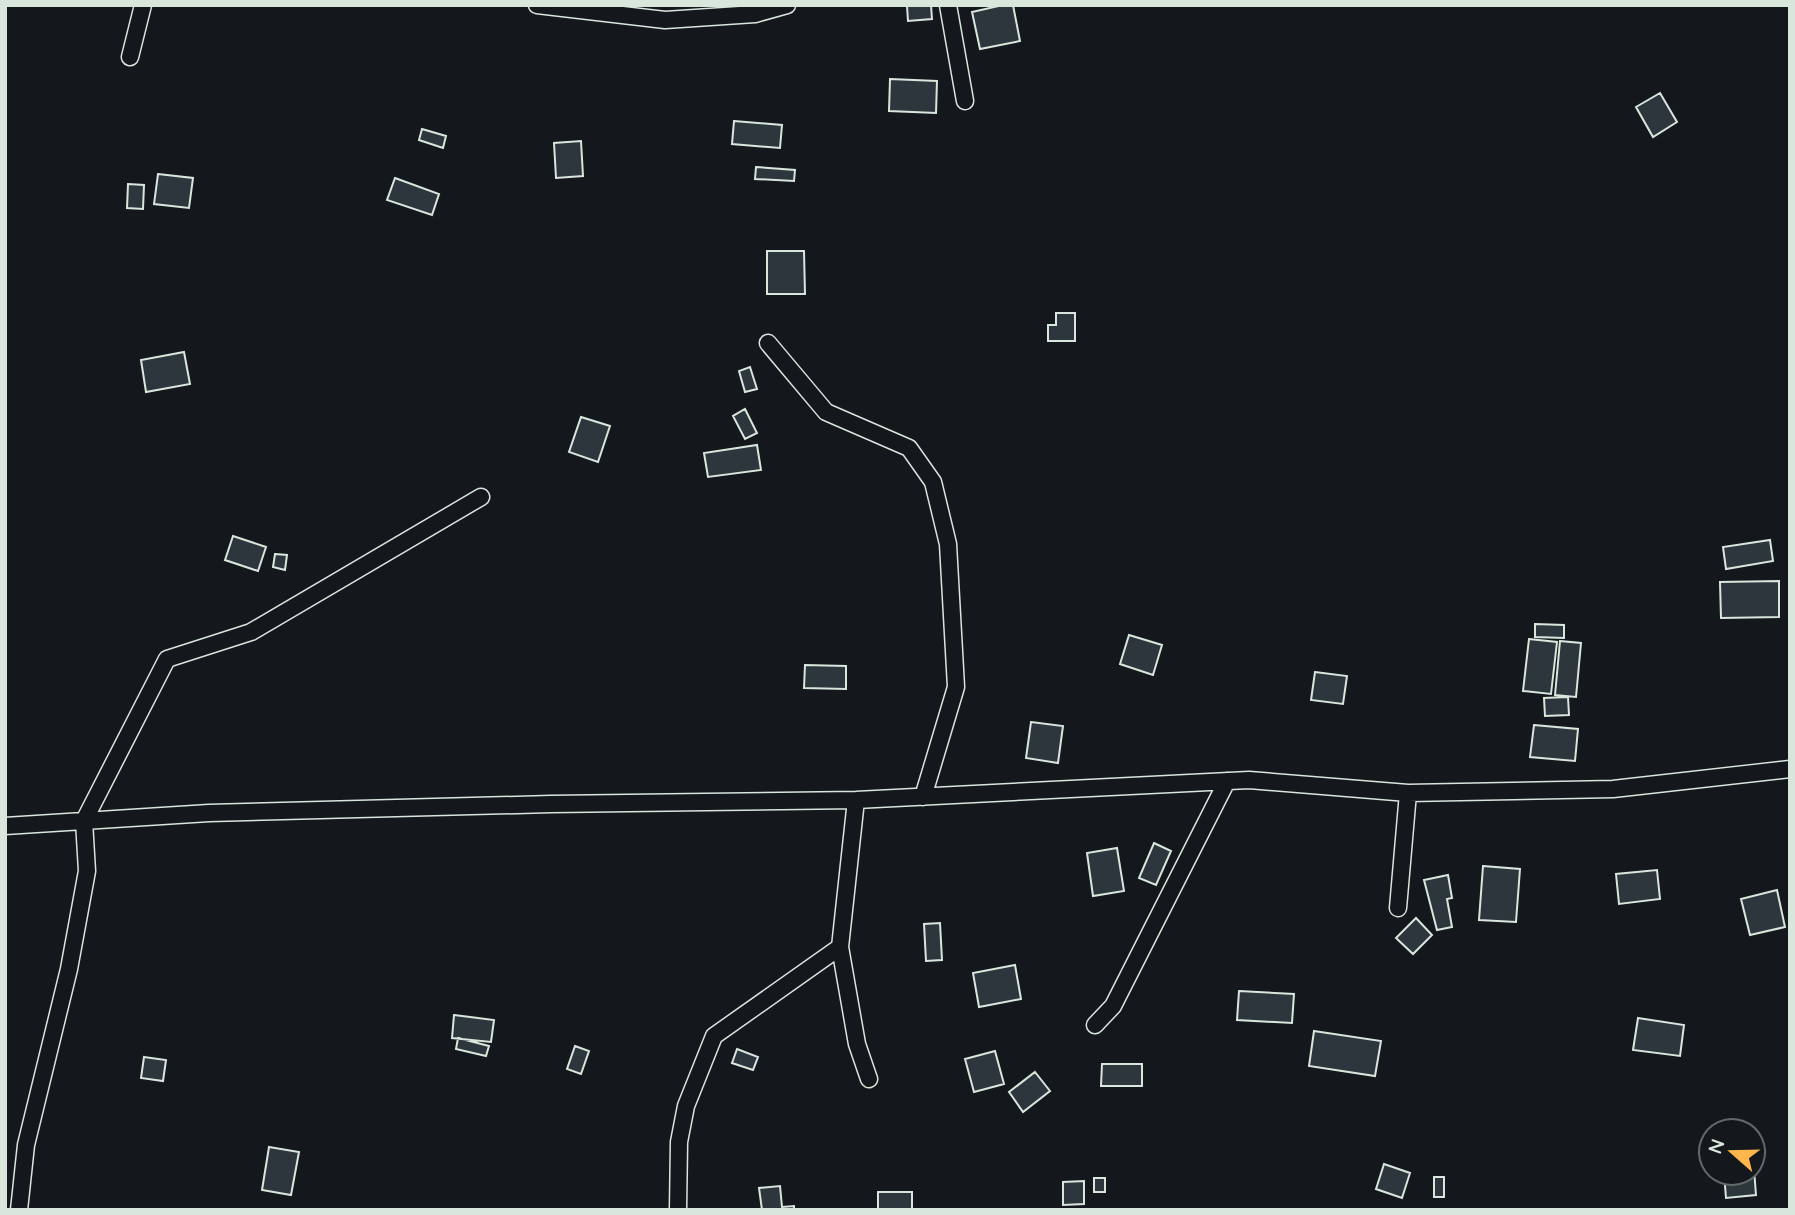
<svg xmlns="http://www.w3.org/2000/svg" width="1795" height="1215" font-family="Quicksand,sans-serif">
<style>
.building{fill:#2c363c;stroke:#d8e6dc;stroke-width:2}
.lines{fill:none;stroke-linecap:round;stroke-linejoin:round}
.minor-casing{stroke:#d8e6dc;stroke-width:19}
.minor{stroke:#14181c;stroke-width:16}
</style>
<rect width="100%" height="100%" fill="#14181c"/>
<path class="building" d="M931,5L932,19L908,21L907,6Z
M1003,5H1013L1020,41L980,49L972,12Z
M890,79L937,81L936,113L889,111Z
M1660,93L1677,122L1653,137L1636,107Z
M734,121L782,125L780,148L732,144Z
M422,129L446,136L443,148L419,140Z
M581,141L583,176L556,178L554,143Z
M756,167L795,170L794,181L755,179Z
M158,174L193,178L189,208L154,204Z
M395,178L439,194L432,215L387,200Z
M128,184L144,185L143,209L127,208Z
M767,251H804L805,294H767Z
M1056,313H1075V341H1048V325H1056Z
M184,352L190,384L146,392L141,360Z
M750,367L757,389L745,392L739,371Z
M745,409L757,433L745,439L733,416Z
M581,417L610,426L598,462L569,452Z
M757,445L761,470L708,477L704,453Z
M233,536L266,547L258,571L225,560Z
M1770,540L1773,561L1726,569L1723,547Z
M275,554L287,555L285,570L273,567Z
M1779,581V617L1721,618L1720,582Z
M1535,624L1564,625V638L1535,637Z
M1129,635L1162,645L1153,675L1120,664Z
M1529,639L1557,642L1551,694L1523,691Z
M1560,641L1581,643L1576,697L1555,695Z
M805,665L846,666V689L804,688Z
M1315,672L1347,676L1343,704L1311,700Z
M1568,697L1569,715L1545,716L1544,698Z
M1031,722L1063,726L1058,763L1026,758Z
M1534,725L1578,729L1575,761L1530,757Z
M1154,843L1171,851L1156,885L1139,878Z
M1117,848L1124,891L1093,896L1087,853Z
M1483,866L1520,869L1516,922L1479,920Z
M1657,870L1660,899L1619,904L1616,874Z
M1448,875L1452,898L1447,899L1452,927L1437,930L1424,880Z
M1777,890L1785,927L1750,935L1741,899Z
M1416,918L1432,935L1413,954L1396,938Z
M940,923L942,960L926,961L924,924Z
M1015,965L1021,999L979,1007L973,973Z
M1239,991L1294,994L1292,1023L1237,1020Z
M454,1015L494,1020L491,1042L452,1038Z
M1638,1018L1684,1025L1680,1056L1633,1050Z
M1314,1031L1381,1041L1375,1076L1309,1066Z
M458,1038L489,1046L486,1056L456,1049Z
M575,1046L589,1051L581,1074L567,1069Z
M737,1049L758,1057L753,1070L732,1063Z
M995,1051L1004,1084L974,1092L965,1059Z
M144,1057L166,1060L163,1081L141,1078Z
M1102,1064H1142V1086H1101Z
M1035,1072L1050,1091L1023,1112L1009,1092Z
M269,1147L299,1152L291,1195L262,1190Z
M1384,1164L1410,1173L1402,1198L1376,1189Z
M1754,1169L1756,1195L1726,1198L1724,1173H1753Z
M1434,1177H1444V1197H1434Z
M1094,1178H1105V1192H1094Z
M1084,1181V1204L1063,1205V1182Z
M780,1186L782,1207L794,1206V1210H762L759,1188Z
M878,1192H912V1210H878Z"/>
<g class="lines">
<g class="minor-casing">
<path id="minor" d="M537,5L665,20L755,14L787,5
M948,5L965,101
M130,57L143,5
M768,343L826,412L909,448L933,482L948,544L956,687L923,797
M856,800L840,947L857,1044L869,1079
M5,826L209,813L551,804L856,800L1249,780L1408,793L1613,789L1790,769
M1398,908L1408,793
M1095,1025L1113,1006L1227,781
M19,1210L26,1145L69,969L87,871L84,821L167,659L251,632L481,497
M678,1210L679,1142L686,1106L714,1036L840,947"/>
</g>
<use href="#minor" class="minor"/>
</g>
<rect width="1795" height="1215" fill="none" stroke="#d8e6dc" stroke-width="14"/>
<g transform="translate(1732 1152) rotate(290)"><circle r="33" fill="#14181c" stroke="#626a69" stroke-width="2"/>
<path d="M0-5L12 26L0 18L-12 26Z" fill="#ffb74d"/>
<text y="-10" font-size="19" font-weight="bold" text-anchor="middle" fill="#d8e6dc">N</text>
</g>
</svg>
